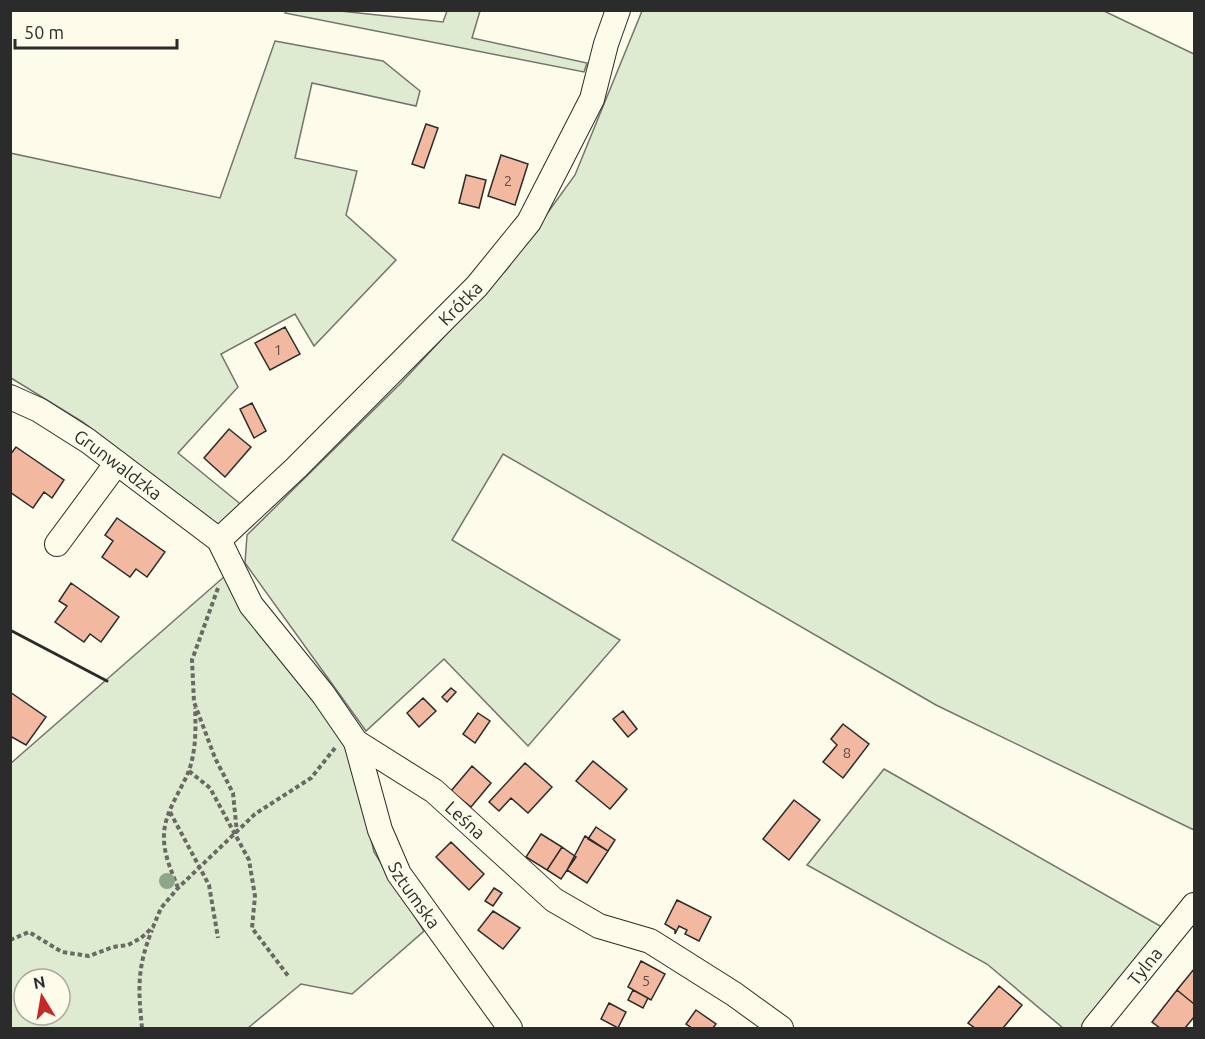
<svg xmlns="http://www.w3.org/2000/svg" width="1205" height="1039" font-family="Ubuntu,sans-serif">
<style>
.green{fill:#deebd1;stroke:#74746e;stroke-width:1.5;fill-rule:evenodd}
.building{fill:#f2b8a0;stroke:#2b2b2b;stroke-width:1.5}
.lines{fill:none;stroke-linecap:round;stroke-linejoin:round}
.minor-casing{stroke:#2b2b2b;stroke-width:26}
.path{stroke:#6a6964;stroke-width:4;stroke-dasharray:4.5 3;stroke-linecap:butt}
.minor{stroke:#fdfbea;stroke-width:24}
.wall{stroke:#2b2b2b;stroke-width:3}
.tree{fill:#8ea78a}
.labels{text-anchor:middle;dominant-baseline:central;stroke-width:4.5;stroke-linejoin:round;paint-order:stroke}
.number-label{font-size:15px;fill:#5d4e48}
.street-label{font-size:18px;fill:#2b2b2b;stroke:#fdfbea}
</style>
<rect width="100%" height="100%" fill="#fdfbea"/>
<path class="green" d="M286,11H340L443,22L447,11H480L472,38L587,63L584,72L285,13Z
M642,11H1104L1194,54V830L936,705L503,454L452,540L620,640L528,746L444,659L366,731L245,563L247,535L401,383L507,269L575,175Z
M275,41L383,61L420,91L416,106L312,83L295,158L357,171L346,215L396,260L314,346L295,314L221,354L238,387L178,453L244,507L222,528L83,422L11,378L10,153L220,198Z
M225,576L349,747L374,852L424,931L352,994L301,984L248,1028H11L10,764ZM24,979H60V1015H24Z
M884,769L1162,927L1081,1028H1063L987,964L807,865Z"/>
<path class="building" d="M426,124L438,128L424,168L412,164Z
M501,155L528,164L515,205L488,196Z
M466,175L486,180L479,208L459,203Z
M285,327L300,354L270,370L255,343Z
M252,403L266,431L254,438L240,409Z
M229,429L251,447L225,477L204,458Z
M16,447L64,480L52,498L44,492L33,508L10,492V455Z
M117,518L165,552L147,577L136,569L130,577L102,557L113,541L105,535Z
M71,583L119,617L101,642L90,634L84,642L55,622L67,606L59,601Z
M451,688L456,692L447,702L442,697Z
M10,692L46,717L26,745L10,736Z
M423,698L436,711L419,727L407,713Z
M623,711L637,729L628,737L613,719Z
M478,713L490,721L475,743L463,734Z
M843,724L869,744L843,778L823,762L837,745L831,739Z
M593,761L627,789L610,809L576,781Z
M525,763L552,787L528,813L511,798L499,811L489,802Z
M472,766L491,783L471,807L451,791Z
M794,800L820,820L789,860L763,839Z
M596,827L615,840L608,851L588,839Z
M541,834L562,847L547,870L526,857Z
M585,836L608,851L587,883L567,870Z
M451,842L484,874L469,890L436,857Z
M562,847L576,857L561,879L547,870Z
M494,888L502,893L493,906L485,901Z
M677,900L711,917L699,941L685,934L687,930L679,926L675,934V930L665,924Z
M493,911L520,928L503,949L478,930Z
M641,961L665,974L651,1000L628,987Z
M1194,969V1004L1177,990Z
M999,986L1022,1005L1003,1028H975L968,1023Z
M633,990L648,998L643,1008L628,1000Z
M1177,990L1194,1004V1017L1185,1028H1160L1152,1022Z
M609,1003L626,1012L618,1028L601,1019Z
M696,1010L716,1024L713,1028H692L686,1024Z"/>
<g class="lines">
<g class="minor-casing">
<g id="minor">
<path id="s1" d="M10,397L39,410L88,441L219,540L251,605L323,694L356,742L434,791L554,900L599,926L650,941L734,994L781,1028"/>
<path id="s2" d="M219,540L296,468L477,286L529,222L592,99L606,44L618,10"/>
<path d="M57,544L117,463"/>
<path id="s3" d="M356,742L380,830L399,874L510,1028"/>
<path id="s4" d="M1094,1028L1194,905"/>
</g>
</g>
<path class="path" d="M218,588L192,660L194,702L215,758L233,793L237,833
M189,771L210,788L249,860L255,896L252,928L289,977
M170,812L209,885L218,938
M178,888C171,870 163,853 164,834C165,812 180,792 188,773C196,753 196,729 195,708
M10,940L29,932L62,952L89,956L113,947L128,945L141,938L153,927L161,908L178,888L255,814L311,778L335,748
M142,1028C138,988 137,968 152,930"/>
<use href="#minor" class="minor"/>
<path class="wall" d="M10,630L107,681"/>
</g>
<circle class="tree" cx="167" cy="881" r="8"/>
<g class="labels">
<g class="number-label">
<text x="508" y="180">2</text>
<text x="278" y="349">1</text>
<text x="847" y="752">8</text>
<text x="646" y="980">5</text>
</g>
<g class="street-label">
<text stroke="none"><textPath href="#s2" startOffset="338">Krótka</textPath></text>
<text stroke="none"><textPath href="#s1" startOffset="128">Grunwaldzka</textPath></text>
<text stroke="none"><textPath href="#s1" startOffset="634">Leśna</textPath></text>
<text stroke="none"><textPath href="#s3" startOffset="165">Sztumska</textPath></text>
<text stroke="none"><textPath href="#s4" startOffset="80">Tylna</textPath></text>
</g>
</g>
<rect width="1205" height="1039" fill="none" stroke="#2b2b2b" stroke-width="24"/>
<g transform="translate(42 997) rotate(349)"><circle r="28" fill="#fdfbea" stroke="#a9a89e" stroke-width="1.5"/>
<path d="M0-4.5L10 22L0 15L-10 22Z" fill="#c62828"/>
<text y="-9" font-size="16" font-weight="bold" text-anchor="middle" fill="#2b2b2b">N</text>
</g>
<path d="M15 39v9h162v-9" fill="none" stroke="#2b2b2b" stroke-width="3"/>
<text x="24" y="39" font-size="18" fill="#2b2b2b" stroke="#fdfbea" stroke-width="4.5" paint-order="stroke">50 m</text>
</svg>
